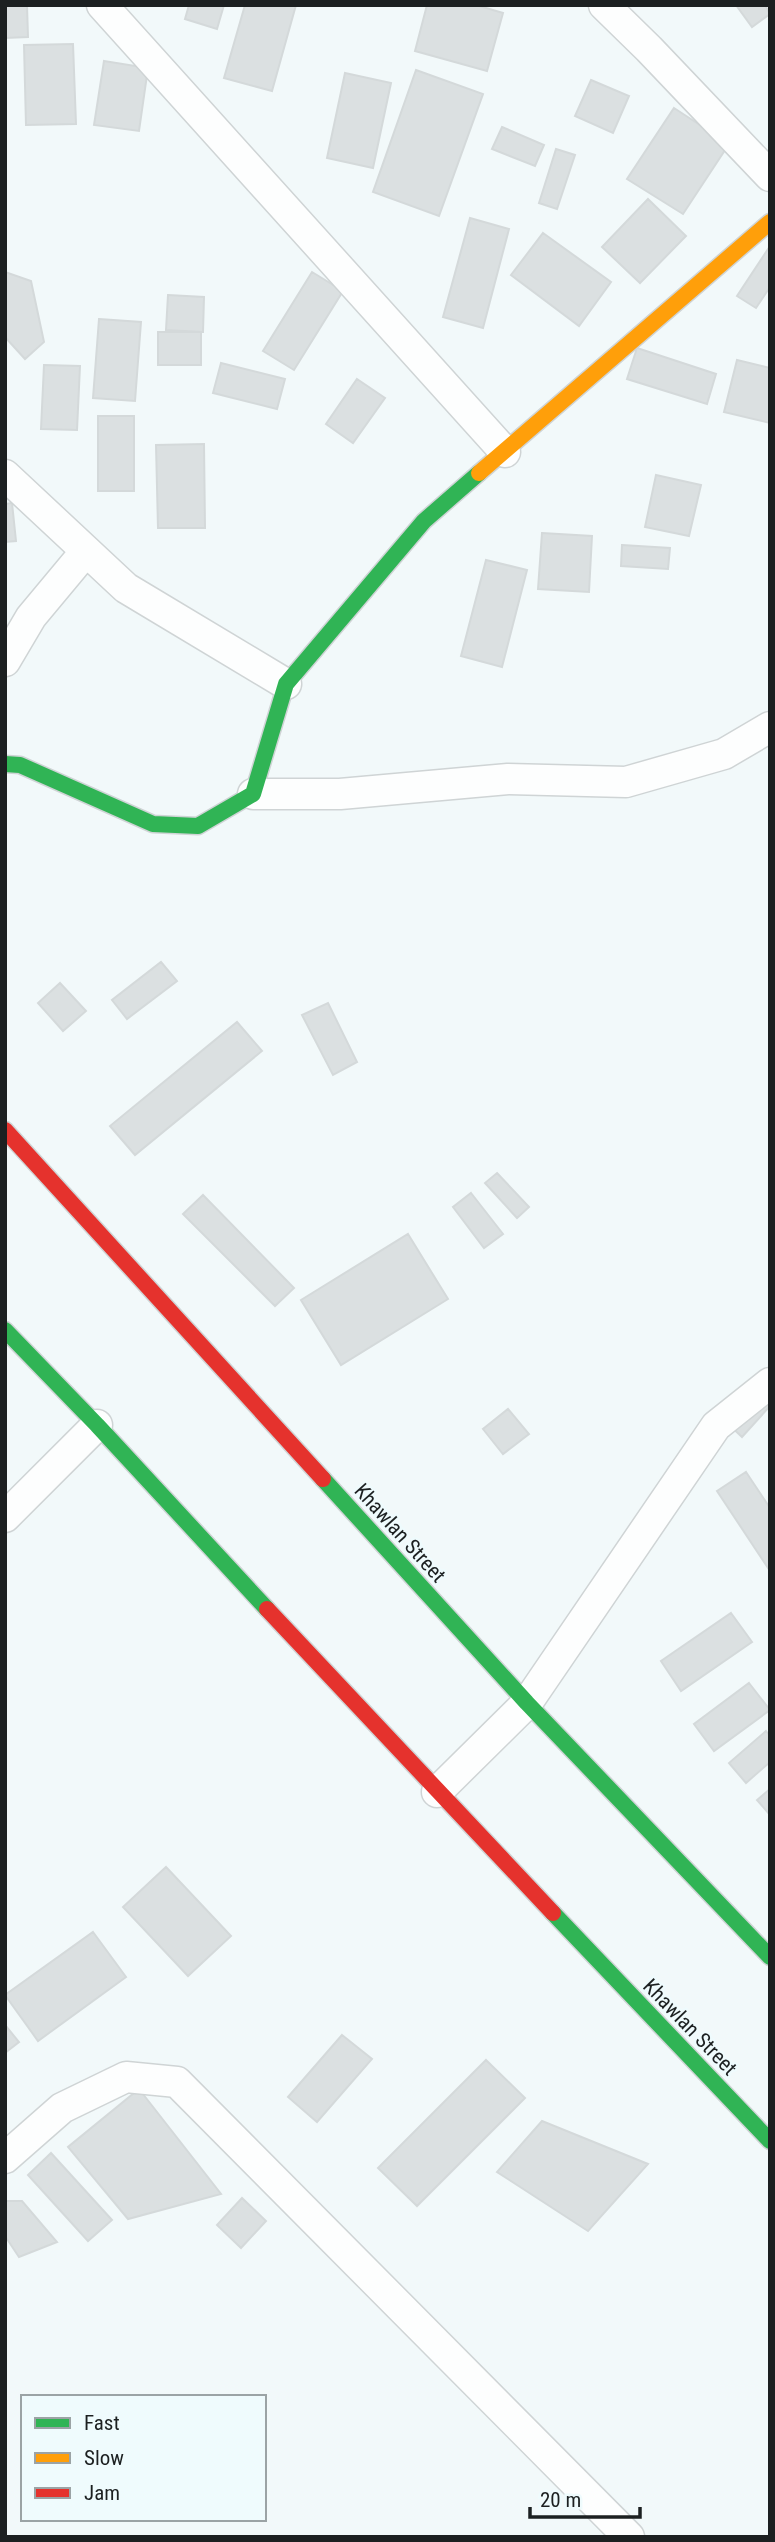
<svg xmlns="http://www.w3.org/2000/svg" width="775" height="2542" font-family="'Roboto Condensed',sans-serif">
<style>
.building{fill:#dbe0e1;stroke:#d4d9da;stroke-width:2}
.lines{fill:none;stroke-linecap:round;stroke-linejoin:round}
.street-casing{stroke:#cfd4d5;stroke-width:33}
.fast-casing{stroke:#cfd4d5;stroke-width:19}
.slow-casing{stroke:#cfd4d5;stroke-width:19}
.jam-casing{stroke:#cfd4d5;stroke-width:19}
.street{stroke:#fdfefe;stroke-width:30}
.fast{stroke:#30b455;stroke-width:16}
.slow{stroke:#ff9f0a;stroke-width:16}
.jam{stroke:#e5322d;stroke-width:16}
.labels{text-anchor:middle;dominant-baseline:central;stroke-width:5;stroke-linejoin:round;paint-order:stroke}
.street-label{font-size:21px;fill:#1c2021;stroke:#effbfd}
</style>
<rect width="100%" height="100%" fill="#f2f9fa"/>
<path class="building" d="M5,5H27L28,37L5,38Z
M189,5H224L217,29L185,19Z
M245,5H296L272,91L224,78Z
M427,5H476L503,13L487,71L415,51Z
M736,5H765L770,14L752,27Z
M73,44L76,124L26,125L24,45Z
M104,61L148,68L139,131L94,125Z
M416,70L483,94L439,216L373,192Z
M345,73L391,83L373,168L327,158Z
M591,80L629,96L613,133L575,116Z
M674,108L729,144L683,214L627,179Z
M502,127L544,145L535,166L492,149Z
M556,149L575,155L557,209L539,203Z
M648,199L686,236L640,283L602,247Z
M470,218L509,229L483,328L443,317Z
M543,233L611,282L579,326L511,275Z
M770,246V287L756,308L737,296Z
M5,272L31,281L44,342L25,359L5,337Z
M312,272L343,291L294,370L263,351Z
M168,295L204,297L203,332L166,330Z
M99,319L141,322L135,401L93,398Z
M158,332H201V365H158Z
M637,348L716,374L707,404L627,379Z
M737,360L770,368V423L724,412Z
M221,363L285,379L277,409L213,393Z
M44,365L80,366L77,430L41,429Z
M357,379L385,398L353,443L326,424Z
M98,416H134V491H98Z
M204,444L205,528H158L156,445Z
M656,475L701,485L689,536L645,527Z
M12,503L16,541L5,542V504Z
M542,533L592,536L589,592L538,589Z
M622,545L670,548L668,569L621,566Z
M486,560L527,570L502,667L461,656Z
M161,962L177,981L127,1019L112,1000Z
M60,983L86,1011L63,1031L38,1003Z
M328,1003L357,1062L333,1075L302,1015Z
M237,1022L262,1051L135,1155L110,1126Z
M497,1173L529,1207L517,1218L485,1183Z
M471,1193L503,1234L484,1248L453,1207Z
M203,1195L294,1288L275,1306L183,1214Z
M408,1234L448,1299L341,1365L301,1300Z
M770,1373V1406L742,1437L722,1418Z
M508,1409L529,1434L503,1454L483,1429Z
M746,1472L770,1508V1571L717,1491Z
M731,1613L752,1642L681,1691L661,1661Z
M749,1683L770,1710L714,1751L694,1724Z
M766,1731L770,1736V1762L746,1783L729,1763Z
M770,1789V1815L757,1800Z
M166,1867L231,1936L188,1976L123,1907Z
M93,1932L126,1977L38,2041L5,1995Z
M5,2025L19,2042L5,2053Z
M342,2035L372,2059L317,2122L288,2097Z
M486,2060L525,2098L417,2206L378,2168Z
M139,2089L221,2194L128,2219L68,2147Z
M542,2121L648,2164L588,2231L497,2172Z
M51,2153L112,2220L88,2241L28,2175Z
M242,2198L266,2221L241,2248L217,2225Z
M5,2201H22L57,2242L19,2257L5,2236Z"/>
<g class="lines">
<g class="street-casing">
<path id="street" d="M102,5L505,452
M604,5L649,49L770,176
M5,475L126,588L286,684
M5,661L31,617L86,551
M253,794H340L508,779L626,782L724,754L770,727
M5,1517L97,1425
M437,1792L527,1703L716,1426L770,1383
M5,2158L62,2108L126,2077L177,2082L629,2537"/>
</g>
<g class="fast-casing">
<path id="fast" d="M5,764L20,765L153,824L198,826L253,794L286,684L424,521L479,473
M5,1330L97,1425L267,1609
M323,1479L527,1703L770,1957
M553,1913L770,2141"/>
</g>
<g class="slow-casing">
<path id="slow" d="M479,473L770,222"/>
</g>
<g class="jam-casing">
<path id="jam" d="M5,1130L323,1479
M267,1609L553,1913"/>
</g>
<use href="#street" class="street"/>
<use href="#fast" class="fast"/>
<use href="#slow" class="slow"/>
<use href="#jam" class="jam"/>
</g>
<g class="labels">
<g class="street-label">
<text transform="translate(400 1533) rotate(48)">Khawlan Street</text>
<text transform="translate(690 2027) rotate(46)">Khawlan Street</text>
</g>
</g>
<rect width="775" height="2542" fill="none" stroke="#1c2021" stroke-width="14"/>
<rect x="21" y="2395" width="245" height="126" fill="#effbfd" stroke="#9ba3a5" stroke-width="2"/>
<rect x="35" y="2418" width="35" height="10" fill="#30b455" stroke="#9ba3a5" stroke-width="2"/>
<text x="84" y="2430" font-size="21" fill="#1c2021">Fast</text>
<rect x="35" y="2453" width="35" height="10" fill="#ff9f0a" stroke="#9ba3a5" stroke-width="2"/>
<text x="84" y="2465" font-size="21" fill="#1c2021">Slow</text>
<rect x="35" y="2488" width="35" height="10" fill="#e5322d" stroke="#9ba3a5" stroke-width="2"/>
<text x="84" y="2500" font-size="21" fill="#1c2021">Jam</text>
<path d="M530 2507v10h110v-10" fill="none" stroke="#1c2021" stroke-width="3.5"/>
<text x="540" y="2507" font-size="21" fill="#1c2021" stroke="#effbfd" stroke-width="5" paint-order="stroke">20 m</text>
</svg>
